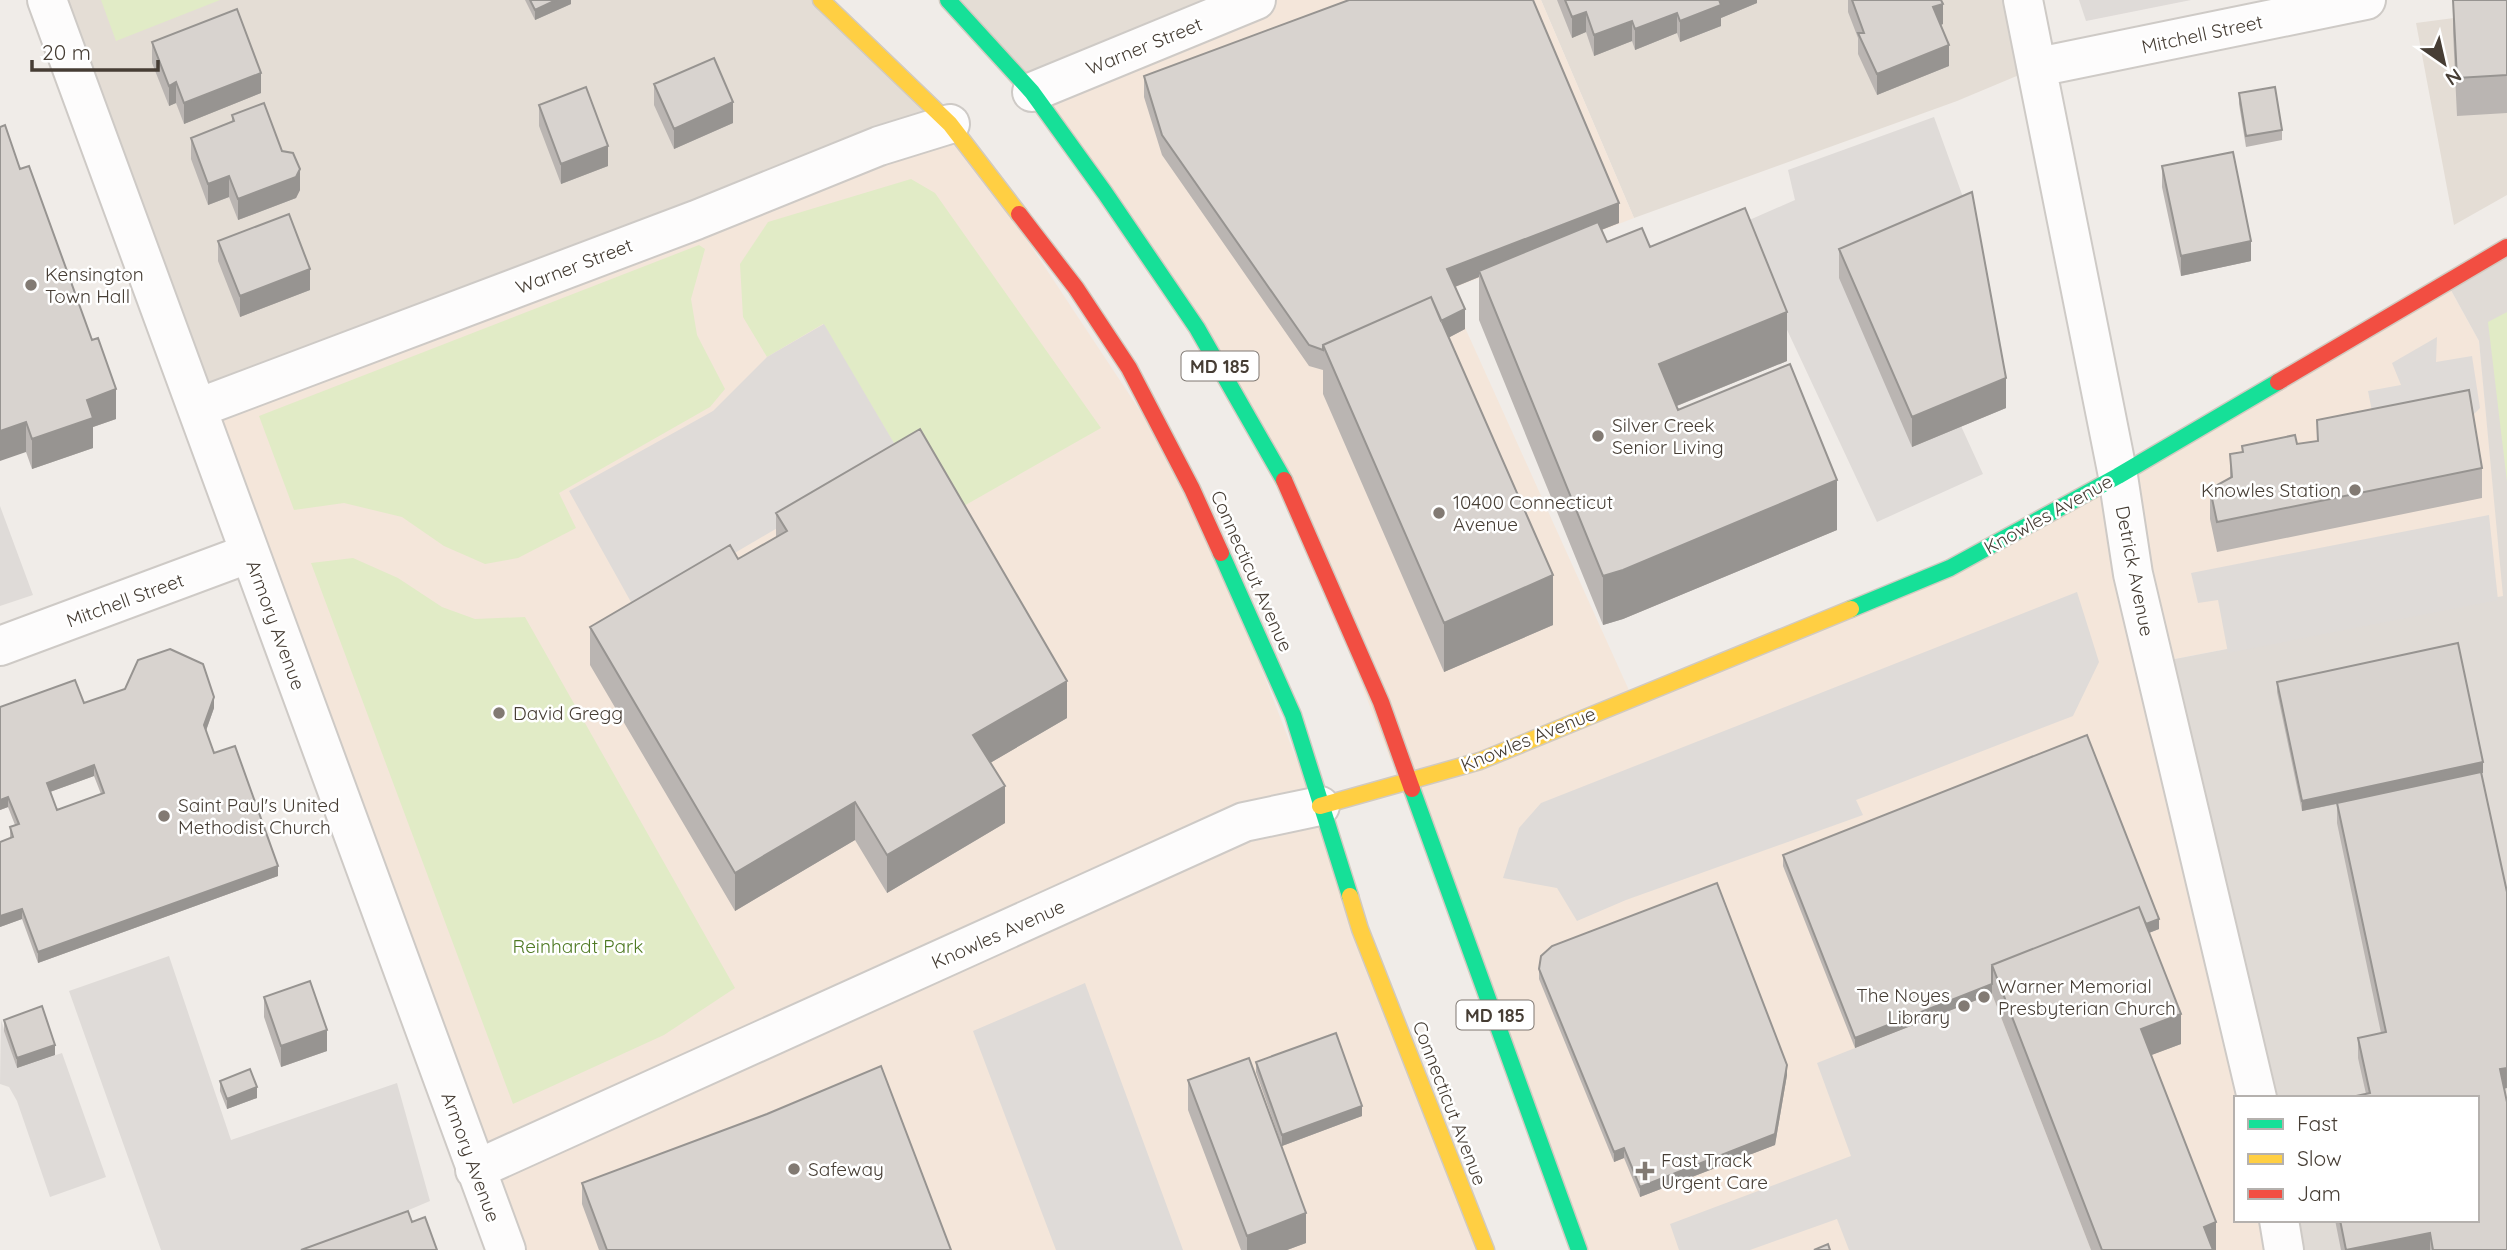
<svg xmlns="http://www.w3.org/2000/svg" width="2507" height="1250" font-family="Quicksand,sans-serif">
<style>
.residential{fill:#e4ddd5}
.commercial{fill:#f4e6da}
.industrial{fill:#e0dbd6}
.green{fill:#e1ebc6}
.parking{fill:#dfdbd8}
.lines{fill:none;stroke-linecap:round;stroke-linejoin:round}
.street-casing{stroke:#cecac6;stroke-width:42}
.fast-casing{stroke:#d1cac0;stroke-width:19}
.slow-casing{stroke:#d1cac0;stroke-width:19}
.jam-casing{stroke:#d1cac0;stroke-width:19}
.street{stroke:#fdfcfc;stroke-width:38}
.fast{stroke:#16e098;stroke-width:16}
.slow{stroke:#ffcf43;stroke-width:16}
.jam{stroke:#f24e42;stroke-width:16}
.wall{fill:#bab5b2;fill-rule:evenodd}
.shaded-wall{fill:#979491}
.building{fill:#d8d3cf;stroke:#979491;stroke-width:2;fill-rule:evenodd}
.poi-dot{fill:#827a73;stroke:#fff;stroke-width:2.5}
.labels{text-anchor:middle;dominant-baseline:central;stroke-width:5;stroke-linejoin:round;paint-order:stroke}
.shield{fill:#fff;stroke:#7e7771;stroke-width:2}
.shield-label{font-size:18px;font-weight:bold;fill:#463d34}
.street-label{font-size:19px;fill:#463d34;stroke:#fff}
.poi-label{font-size:19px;fill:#463d34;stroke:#fff;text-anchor:start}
.park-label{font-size:19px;fill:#4f7a24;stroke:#fff}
</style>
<rect width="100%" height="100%" fill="#f0ece8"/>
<path class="residential" d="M47,0H821L950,124L198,408Z
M948,0H1256L1032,92Z
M1541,0H2023L2038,67L1957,101L1634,218Z
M2507,11V195L2454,225L2416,23Z"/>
<path class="commercial" d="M1256,0H1541L1634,218L1448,290L1632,697L1950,568L2447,283L2479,341L2504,596L2154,663L2257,1098H2236V1220H2279L2284,1250H1579L1277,465L1032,92Z
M950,124L1192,489L1486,1250H506L198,408Z"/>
<path class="industrial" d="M2507,247V1250H2284L2279,1220H2477V1098H2257L2154,663L2503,596L2479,341L2447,283Z"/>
<path class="green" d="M101,0H220L116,41Z
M911,179L935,193L1101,428L948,515L911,472L823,324L767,357L743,317L740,264L768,222Z
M699,245L705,249L691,299L697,335L725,389L710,407L559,493L576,528L518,558L485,564L444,546L402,517L344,503L294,510L259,416Z
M2507,312V482L2488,322Z
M353,558L398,578L442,607L475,619L525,617L735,988L664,1035L513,1104L311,563Z"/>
<path class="parking" d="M2079,0H2191L2086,21Z
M1934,117L1972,222L1961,426L1983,474L1877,522L1738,225L1795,200L1788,170Z
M824,324L911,472L820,503L636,611L569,491L713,411L767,357Z
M2437,337L2436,362L2472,356L2480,408L2469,419L2377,437L2368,391L2401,385L2392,363Z
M0,506L33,595L0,606Z
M2489,515L2498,600L2228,653L2218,600L2198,603L2191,573Z
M2077,592L2099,662L2073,716L1856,800L1863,815L1626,900L1577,921L1557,888L1503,878L1519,828L1541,803Z
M169,956L231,1140L397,1083L430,1201L314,1250H161L69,991Z
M1085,983L1183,1250H1056L973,1031Z
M1992,994L2091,1250H1849L1837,1219L1750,1250H1679L1670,1224L1851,1156L1817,1063Z
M1,1020L17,1068L62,1053L106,1177L50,1197L17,1101L9,1087L0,1084Z"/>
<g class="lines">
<g class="street-casing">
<path id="street" d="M47,0L506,1250
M2023,0L2118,476L2133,574L2257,1098
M2038,67L2366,0
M1032,92L1256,0
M198,408L696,220L879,146L950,124
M0,646L250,553
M475,1170L1244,822L1320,806
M2279,1220L2284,1250"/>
</g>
<g class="fast-casing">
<path id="fast" d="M948,0L1032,92L1105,193L1197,328L1284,480
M1221,553L1293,715L1350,896
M1851,609L1950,568L2118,476L2278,382
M1412,789L1579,1250"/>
</g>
<g class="slow-casing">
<path id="slow" d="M821,0L950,124L1019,214
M1320,806L1480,761L1851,609
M1350,896L1360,929L1486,1250"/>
</g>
<g class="jam-casing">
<path id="jam" d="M1019,214L1076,288L1129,368L1192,489L1221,553
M2278,382L2507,247
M1284,480L1381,702L1412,789"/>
</g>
<use href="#street" class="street"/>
<use href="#fast" class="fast"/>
<use href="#slow" class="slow"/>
<use href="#jam" class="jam"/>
</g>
<path class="wall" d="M525,0H571V4L535,20Z
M1557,0H1757V3L1721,18V26L1680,42L1677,33L1635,50L1632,41L1594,56L1586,32L1572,38Z
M1848,0H1941L1943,24L1941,25L1949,66L1877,95L1858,54V38L1848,12Z
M2453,0H2507V113L2457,116L2453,32Z
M152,42L261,93L184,124L176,103L169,106L152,63Z
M1144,76L1619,223L1601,230L1607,242L1650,247L1787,361L1677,406L1678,410L1837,530L1623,619L1603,625L1479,320V277L1455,287L1465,329L1448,338L1553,625L1444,672L1323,394V370L1309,366L1162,155L1144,97Z
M654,84L733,123L674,149L654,105Z
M2239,93L2282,130V140L2246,147L2239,104Z
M539,105L608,166L561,184L539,126Z
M232,115L282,151L300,190L296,198L238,220L229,197L208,205L191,159V138L232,122Z
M2162,166L2251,261L2181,276L2162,187Z
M20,169L116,419L93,427V448L32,469L26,452Z
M218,241L310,290L240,317L218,261Z
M1839,249L2006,408L1912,447L1839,278Z
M2317,420L2482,468V498L2217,552L2210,519V489L2230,478V454L2242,452V446L2297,444L2317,441Z
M776,513L1067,718L990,763L1005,823L887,893L855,840L735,911L590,665V627L738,559L776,537Z
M2277,682L2483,773H2482L2504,1089L2507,1250H2341L2335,1220H2477L2366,1094L2358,1058V1038L2381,1033L2337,823V804L2302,811L2277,692Z
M84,703L214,708L206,731L214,753L278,876L38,963L22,919L0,927V842L10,838V827L15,825L8,807L0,810V707ZM94,776L101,794L57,810L50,792Z
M1783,855L2159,929L2149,933L2181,1044L2151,1055L2216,1250H2091L1992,994L1855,1048L1783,866Z
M1539,969L1787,1075L1775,1145L1640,1197L1624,1158L1614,1162L1539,979Z
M264,997L327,1051L281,1067L264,1017Z
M4,1020L55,1055L17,1068L4,1031Z
M1256,1062L1362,1116L1282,1146L1256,1072Z
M1188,1080L1306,1243L1287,1250H1241L1188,1110Z
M220,1081L257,1098L227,1109L220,1091Z
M582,1183L951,1250H599L582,1204Z"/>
<path class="shaded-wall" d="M556,0H571V4L535,20V10Z
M1718,0H1757V3L1721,18V26L1680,42V21Z
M1943,4V24L1933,28V7Z
M1586,12V32L1572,38V17Z
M1677,13V33L1635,50V29Z
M1632,21V41L1594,56V35Z
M1949,45V66L1877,95V74Z
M261,73V93L184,124V103Z
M176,82V103L169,106V86Z
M733,102V123L674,149V129Z
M608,146V166L561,184V164Z
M300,169V190L296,198L238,220V199Z
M229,176V197L208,205V184Z
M1619,203V223L1482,277L1479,271V277L1447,290V269Z
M2251,241V261L2181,276V256Z
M310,269V290L240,317V296Z
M1465,309V329L1431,347L1353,360Z
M1787,312V361L1659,413V364Z
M2006,378V408L1912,447V417Z
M116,389V419L93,427V448L32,469V439L87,400Z
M26,422V452L0,461V431Z
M1837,480V530L1623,619L1603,625V576Z
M1553,575V625L1444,672V623Z
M1067,681V718L973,773V735Z
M214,697V708L204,736V725Z
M2483,762V773L2302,811V801Z
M94,765V776L47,793V783Z
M1005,786V823L887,893V855Z
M8,797V807L0,810V800Z
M855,802V840L735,911V873Z
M278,866V876L38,963V952Z
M22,909V919L0,927V916Z
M2159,919V929L2002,990L1999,981Z
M1992,984V994L1855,1048V1038Z
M2181,1014V1044L2141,1059V1029Z
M327,1030V1051L281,1067V1046Z
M55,1045V1055L17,1068V1058Z
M1787,1065V1075L1775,1145L1640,1197V1187Z
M2507,1068V1088L2500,1090V1069Z
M257,1087V1098L227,1109V1099Z
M1362,1106V1116L1282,1146V1135Z
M1624,1148V1158L1614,1162V1152Z
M1306,1213V1243L1287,1250H1247V1236Z
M2216,1222V1250H2204V1227Z
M2430,1233V1250H2349Z"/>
<path class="building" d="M530,0H556L535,10Z
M1349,0H1533L1619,203L1447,269L1465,309L1441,321L1431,297L1323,345V350L1309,345L1162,135L1144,76Z
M1565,0H1719L1721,5L1680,21L1677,13L1635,29L1632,21L1594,35L1586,12L1572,17Z
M1852,0H1941L1943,4L1933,7L1949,45L1877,74L1858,33H1864Z
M2453,0H2507V75L2457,78Z
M237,9L261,73L184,103L176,82L169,86L152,42Z
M714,58L733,102L674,129L654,84Z
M586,87L608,146L561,164L539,105Z
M2275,87L2282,130L2246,136L2239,93Z
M264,103L282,151L293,153L300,169L296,177L238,199L229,176L208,184L191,138L234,121L232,115Z
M5,125L20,169L29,166L92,340L98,338L116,389L87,400L93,418L32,439L26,422L0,431V127Z
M2233,152L2251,241L2181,256L2162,166Z
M1972,192L2006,378L1912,417L1839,249Z
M1745,208L1787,312L1659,364L1678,410L1790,364L1837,480L1623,570L1603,576L1479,271L1598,222L1607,242L1642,228L1650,247Z
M289,214L310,269L240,296L218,241Z
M1431,297L1553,575L1444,623L1323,345Z
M2469,390L2482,468L2217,522L2210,489L2232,477L2230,454L2243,452L2242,446L2295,435L2297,444L2318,441L2317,420Z
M920,429L1067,681L973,735L1005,786L887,855L855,802L735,873L590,627L730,545L738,559L787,531L776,513Z
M2458,643L2483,762L2302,801L2277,682Z
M170,649L203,664L214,697L204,725L214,753L235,746L278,866L38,952L22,909L0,916V842L13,837L10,827L19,824L8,797L0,800V707L75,680L84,703L125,689L138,660ZM94,765L104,793L57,810L47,783Z
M2087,735L2159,919L2146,924L2139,907L1992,965V984L1855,1038L1783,855Z
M2481,772L2507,892V1068L2500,1069L2507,1102V1250H2433L2430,1233L2346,1250L2340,1220H2477V1098H2347L2370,1093L2358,1038L2386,1032L2337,803Z
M1717,883L1787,1065L1775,1134L1640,1187L1624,1148L1614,1152L1539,969L1541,956L1552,946Z
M2139,907L2181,1014L2141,1029L2216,1222L2204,1227L2213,1250H2102L1992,965Z
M310,981L327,1030L281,1046L264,997Z
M42,1006L55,1045L17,1058L4,1020Z
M1336,1033L1362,1106L1282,1135L1256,1062Z
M1249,1058L1306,1213L1247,1236L1188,1080Z
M881,1066L951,1250H607L582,1183L767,1114Z
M250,1069L257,1087L227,1099L220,1081Z
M408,1211L412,1222L425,1217L437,1250H301Z
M1828,1244L1830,1250H1814Z"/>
<g class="poi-dot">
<circle cx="31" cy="285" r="7"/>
<circle cx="1598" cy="436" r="7"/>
<circle cx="2355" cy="490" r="7"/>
<circle cx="1439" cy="513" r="7"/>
<circle cx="499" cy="713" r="7"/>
<circle cx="164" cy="816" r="7"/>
<circle cx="1984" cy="997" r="7"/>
<circle cx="1964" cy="1006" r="7"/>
<circle cx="794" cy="1169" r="7"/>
<path d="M1641.5 1160.5h7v7h7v7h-7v7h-7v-7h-7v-7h7z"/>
</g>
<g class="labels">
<g class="shield">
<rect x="1181.5" y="351.5" width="77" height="29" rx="5"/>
<rect x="1456.5" y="1000.5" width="77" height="29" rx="5"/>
</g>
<g class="shield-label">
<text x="1220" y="366">MD 185</text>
<text x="1495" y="1015">MD 185</text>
</g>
<g class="street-label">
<text transform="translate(2202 34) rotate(-12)">Mitchell Street</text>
<text transform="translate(1144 46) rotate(-22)">Warner Street</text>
<text transform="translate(574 266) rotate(-21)">Warner Street</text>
<text transform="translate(2048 514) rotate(-29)">Knowles Avenue</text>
<text transform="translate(1252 571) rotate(66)">Connecticut Avenue</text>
<text transform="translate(2135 571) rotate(79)">Detrick Avenue</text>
<text transform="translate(125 600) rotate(-20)">Mitchell Street</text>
<text transform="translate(276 625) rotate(70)">Armory Avenue</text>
<text transform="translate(1528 739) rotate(-22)">Knowles Avenue</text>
<text transform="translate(998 934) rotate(-24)">Knowles Avenue</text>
<text transform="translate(1450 1103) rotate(69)">Connecticut Avenue</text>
<text transform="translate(471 1157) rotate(70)">Armory Avenue</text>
</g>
<g class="poi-label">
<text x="45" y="274">Kensington<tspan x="45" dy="22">Town Hall</tspan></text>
<text x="1612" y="425">Silver Creek<tspan x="1612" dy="22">Senior Living</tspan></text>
<text x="2341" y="490" text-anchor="end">Knowles Station</text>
<text x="1453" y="502">10400 Connecticut<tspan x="1453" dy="22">Avenue</tspan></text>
<text x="513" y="713">David Gregg</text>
<text x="178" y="805">Saint Paul's United<tspan x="178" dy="22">Methodist Church</tspan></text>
<text x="1998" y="986">Warner Memorial<tspan x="1998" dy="22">Presbyterian Church</tspan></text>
<text x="1950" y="995" text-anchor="end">The Noyes<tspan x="1950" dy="22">Library</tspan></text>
<text x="1661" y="1160">Fast Track<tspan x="1661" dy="22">Urgent Care</tspan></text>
<text x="808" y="1169">Safeway</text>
</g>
<g class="park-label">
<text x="578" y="946">Reinhardt Park</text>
</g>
</g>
<rect x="2234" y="1096" width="245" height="126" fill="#ffffff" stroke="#b5b1ae" stroke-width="2"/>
<rect x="2248" y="1119" width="35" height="10" fill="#16e098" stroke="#b5b1ae" stroke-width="2"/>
<text x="2297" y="1131" font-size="21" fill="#463d34">Fast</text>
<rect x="2248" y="1154" width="35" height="10" fill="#ffcf43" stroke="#b5b1ae" stroke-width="2"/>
<text x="2297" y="1166" font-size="21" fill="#463d34">Slow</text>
<rect x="2248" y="1189" width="35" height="10" fill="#f24e42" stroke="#b5b1ae" stroke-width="2"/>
<text x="2297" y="1201" font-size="21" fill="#463d34">Jam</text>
<g transform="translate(2444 63) rotate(146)" stroke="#ffffff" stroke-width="5" paint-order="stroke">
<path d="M0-5L12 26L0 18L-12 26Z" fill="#463d34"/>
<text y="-10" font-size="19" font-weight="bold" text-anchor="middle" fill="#463d34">N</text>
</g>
<path d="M32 60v10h126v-10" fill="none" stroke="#463d34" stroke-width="3.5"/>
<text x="42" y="60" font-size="21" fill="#463d34" stroke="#ffffff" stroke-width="5" paint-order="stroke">20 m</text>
</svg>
